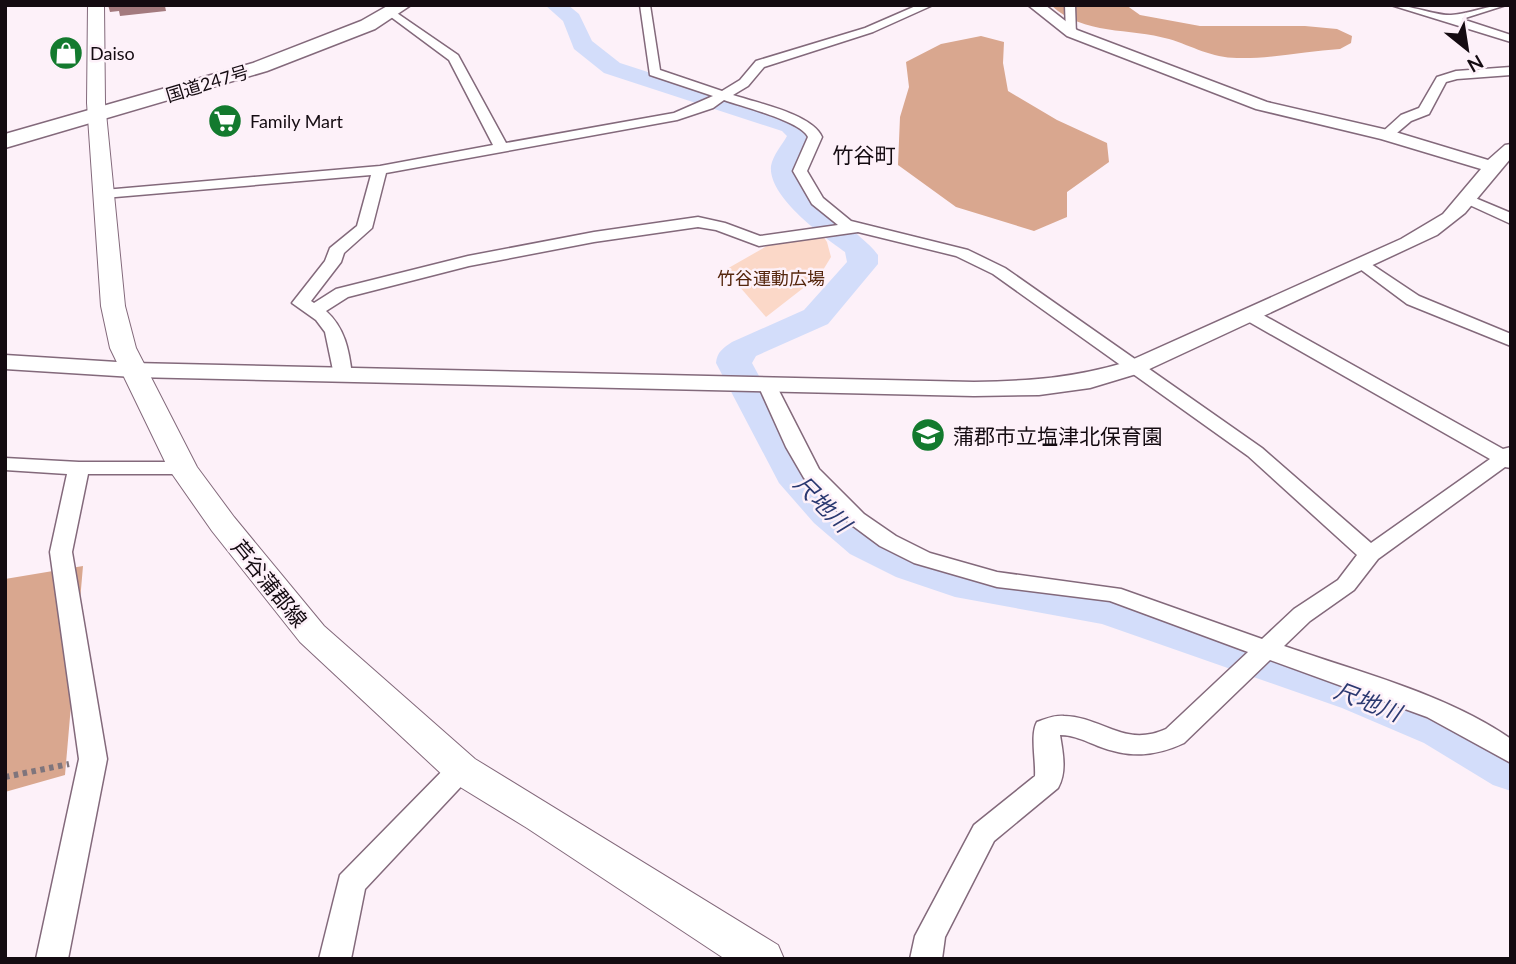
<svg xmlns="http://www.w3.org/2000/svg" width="1516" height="964" font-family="Lato,'Noto Sans JP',sans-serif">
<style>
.green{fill:#fbd8c8}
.forest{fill:#d9a78f}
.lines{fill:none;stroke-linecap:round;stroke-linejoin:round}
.river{fill:#d3ddfa;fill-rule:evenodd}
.minor-casing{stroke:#83697b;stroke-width:3}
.tertiary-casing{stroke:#83697b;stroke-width:3}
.secondary-casing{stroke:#83697b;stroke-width:2}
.trunk-casing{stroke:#83697b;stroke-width:3}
.path{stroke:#7f757c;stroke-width:6;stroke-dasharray:4.5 4.5;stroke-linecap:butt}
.minor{fill:#fff;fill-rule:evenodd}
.tertiary{fill:#fff;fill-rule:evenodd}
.secondary{fill:#fff;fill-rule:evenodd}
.trunk{fill:#fff;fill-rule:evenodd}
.shaded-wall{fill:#a37a7e}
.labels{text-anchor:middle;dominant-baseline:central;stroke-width:5;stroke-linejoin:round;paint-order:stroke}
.far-poi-label{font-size:18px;fill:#140b11;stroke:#fdf1f9;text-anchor:start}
.far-street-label{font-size:18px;fill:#140b11;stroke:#fdf1f9}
.far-park-label{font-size:18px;fill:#55260d;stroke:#fdf1f9}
.far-quarter-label{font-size:21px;fill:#140b11;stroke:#fdf1f9}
.poi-label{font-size:21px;fill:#140b11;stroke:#fdf1f9;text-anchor:start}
.street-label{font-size:21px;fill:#140b11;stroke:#fdf1f9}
.water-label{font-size:23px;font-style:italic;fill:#2b3971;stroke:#fdf1f9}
</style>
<rect width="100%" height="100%" fill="#fdf1f9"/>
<path class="green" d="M821,233L827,242L831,257L820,275L766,317L725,270L774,242Z"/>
<path class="forest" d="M1126,5L1140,15L1200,26H1305L1337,29L1352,36L1351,43L1340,49C1306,51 1271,59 1237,58C1212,58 1192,46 1169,39C1130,28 1083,35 1052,6Z
M981,36L1004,42L1003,63L1008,91L1057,120L1107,143L1109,162L1067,192V217L1034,231L956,207L898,165L900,117L909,87L906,62L941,44Z
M83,566L65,775L5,792V579Z"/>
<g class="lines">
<path class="river" d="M545,5H568L579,14L592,41L620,63L800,121L814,135C809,144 800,154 799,164C794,197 861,230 878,255V264L828,324L756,356L752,363L810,470L844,505L880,536L926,557L976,573L1125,599L1376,684L1460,717L1511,744V791L1493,785L1424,743L1342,708L1102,624L955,597L896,577L850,554L814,523L779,483L716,363C717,352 723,348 732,342L804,310L847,262L845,252C823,236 768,197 771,166C773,155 782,145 787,136L782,131L604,73L574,49L563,21Z"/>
<g class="minor-casing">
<path id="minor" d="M640,5H650L660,70L722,91L740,80L756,61L865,28L918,5H933L873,32L764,67L748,86L733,95C757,103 812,114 822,137L807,171L823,198L851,221L968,250L1005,268L1262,448L1371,543L1490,459L1244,319L1241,315L1244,311H1256L1503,449L1511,447V468L1505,467L1378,559L1354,590L1310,621L1284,646C1358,672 1447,694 1511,739V763L1427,717L1270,660L1184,743C1154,757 1129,758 1098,746C1085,741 1074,735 1060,735C1063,753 1067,772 1058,788L994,841L945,937L942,959H910L915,936L974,825L1035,776C1036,761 1030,734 1037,722C1046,719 1054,715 1064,716C1103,717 1124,748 1166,729L1248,652L1110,601L997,587L914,563L880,546L849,523L804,478L786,447L758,385L760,381H774L819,469L864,514L896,536L930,553L997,572L1121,589L1262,639L1294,609L1338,580L1357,555L1248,456L993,274L956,256L858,232L759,246L716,230L698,227L594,242L469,266L348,297L326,311C345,328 349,350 352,375L343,381L334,375L325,332L316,320L292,303L325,261L330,248L357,226L371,175L104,198L97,194L104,190L380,166L493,145L449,60L387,14V10L391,9L458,55L506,143L674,113L713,96L650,75ZM724,100C743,107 801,121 808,137L793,171L812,204L838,225L760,236L725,223L698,217L594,232L468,256L336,289L314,303L311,301L341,262L344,253L372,228L386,173L677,120L713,108Z
M1065,5H1075L1076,35L1066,33Z
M1391,5C1411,5 1437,16 1451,15C1470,14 1487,5 1506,5L1462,19L1511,35V42Z
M1511,67V75L1457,79L1446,82L1429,114L1411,121L1391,138H1381L1379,135L1401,115L1419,108L1437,77L1456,71Z
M1468,195L1511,213V224L1463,202L1461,199L1463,196Z
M1362,258L1419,296L1511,334V346L1407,304L1356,266L1354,263L1356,260Z
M5,458L79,462H183L190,464L193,468L190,472L183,474H88L72,552L107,759L68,959H36L79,759L50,552L67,474L5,470Z
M461,759L471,762L475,769L471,776L365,889L351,959H319L340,875L451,762Z"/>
</g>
<g class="tertiary-casing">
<path id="tertiary" d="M1028,5H1045L1077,30L1267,102L1392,131L1488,160L1505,145L1511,144V158L1465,213L1437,235L1143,372L1090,388L1039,395L974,396L133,377L5,369V355L133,363L974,382C1029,381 1074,378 1127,362L1401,239L1443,214L1481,169L1381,139L1256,109L1067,36Z"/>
</g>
<g class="secondary-casing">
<path id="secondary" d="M88,5H104L105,103L125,306L136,348L197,467L234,517L324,626L475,759L778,945L784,959H725L527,828L447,779L300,642L212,531L168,468L110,348L101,306L87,103Z"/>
</g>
<g class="trunk-casing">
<path id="trunk" d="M389,5H411L375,29L267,71L5,148V134L253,63L361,21Z"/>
</g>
<path class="path" d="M5,777L69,764"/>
<use href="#minor" class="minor"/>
<use href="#tertiary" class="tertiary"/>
<use href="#secondary" class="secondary"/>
<use href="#trunk" class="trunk"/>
</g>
<path class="shaded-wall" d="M108,5H175L165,6L166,11L120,16L119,11L110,12Z"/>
<defs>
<g id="shop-disc" transform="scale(1.75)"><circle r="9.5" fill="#137a2e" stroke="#fdf1f9"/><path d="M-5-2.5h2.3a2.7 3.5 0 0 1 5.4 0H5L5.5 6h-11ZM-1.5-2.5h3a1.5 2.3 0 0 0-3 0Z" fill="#fff"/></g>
<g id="supermarket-disc" transform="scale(1.75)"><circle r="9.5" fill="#137a2e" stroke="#fdf1f9"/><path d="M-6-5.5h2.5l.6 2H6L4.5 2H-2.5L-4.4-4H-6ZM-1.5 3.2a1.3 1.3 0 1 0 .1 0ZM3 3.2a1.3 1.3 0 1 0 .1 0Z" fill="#fff"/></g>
<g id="school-disc" transform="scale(1.75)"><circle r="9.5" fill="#137a2e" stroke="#fdf1f9"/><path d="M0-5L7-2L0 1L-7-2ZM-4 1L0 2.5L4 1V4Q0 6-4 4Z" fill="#fff"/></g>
</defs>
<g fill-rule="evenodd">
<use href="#shop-disc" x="66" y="53"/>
<use href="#supermarket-disc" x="225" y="121"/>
<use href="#school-disc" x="928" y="435"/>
</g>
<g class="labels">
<g class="far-poi-label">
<text x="90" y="53">Daiso</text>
<text x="250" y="121">Family Mart</text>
</g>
<g class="far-street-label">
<text transform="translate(207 83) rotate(-17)">国道247号</text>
</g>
<g class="far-park-label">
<text x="771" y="278">竹谷運動広場</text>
</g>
<g class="far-quarter-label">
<text x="864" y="154">竹谷町</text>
</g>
<g class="poi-label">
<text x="953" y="435">蒲郡市立塩津北保育園</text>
</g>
<g class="street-label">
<text transform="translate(270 583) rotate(51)">芦谷蒲郡線</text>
</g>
<g class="water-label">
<text transform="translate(823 503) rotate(45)">尺地川</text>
<text transform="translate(1368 701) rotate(21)">尺地川</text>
</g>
</g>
<rect width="1516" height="964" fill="none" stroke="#140b11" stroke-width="14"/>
<g transform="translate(1467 49) rotate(150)" stroke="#fdf1f9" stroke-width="5" paint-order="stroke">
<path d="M0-5L12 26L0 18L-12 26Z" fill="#140b11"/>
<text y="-10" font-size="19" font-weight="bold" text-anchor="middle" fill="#140b11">N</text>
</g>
</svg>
